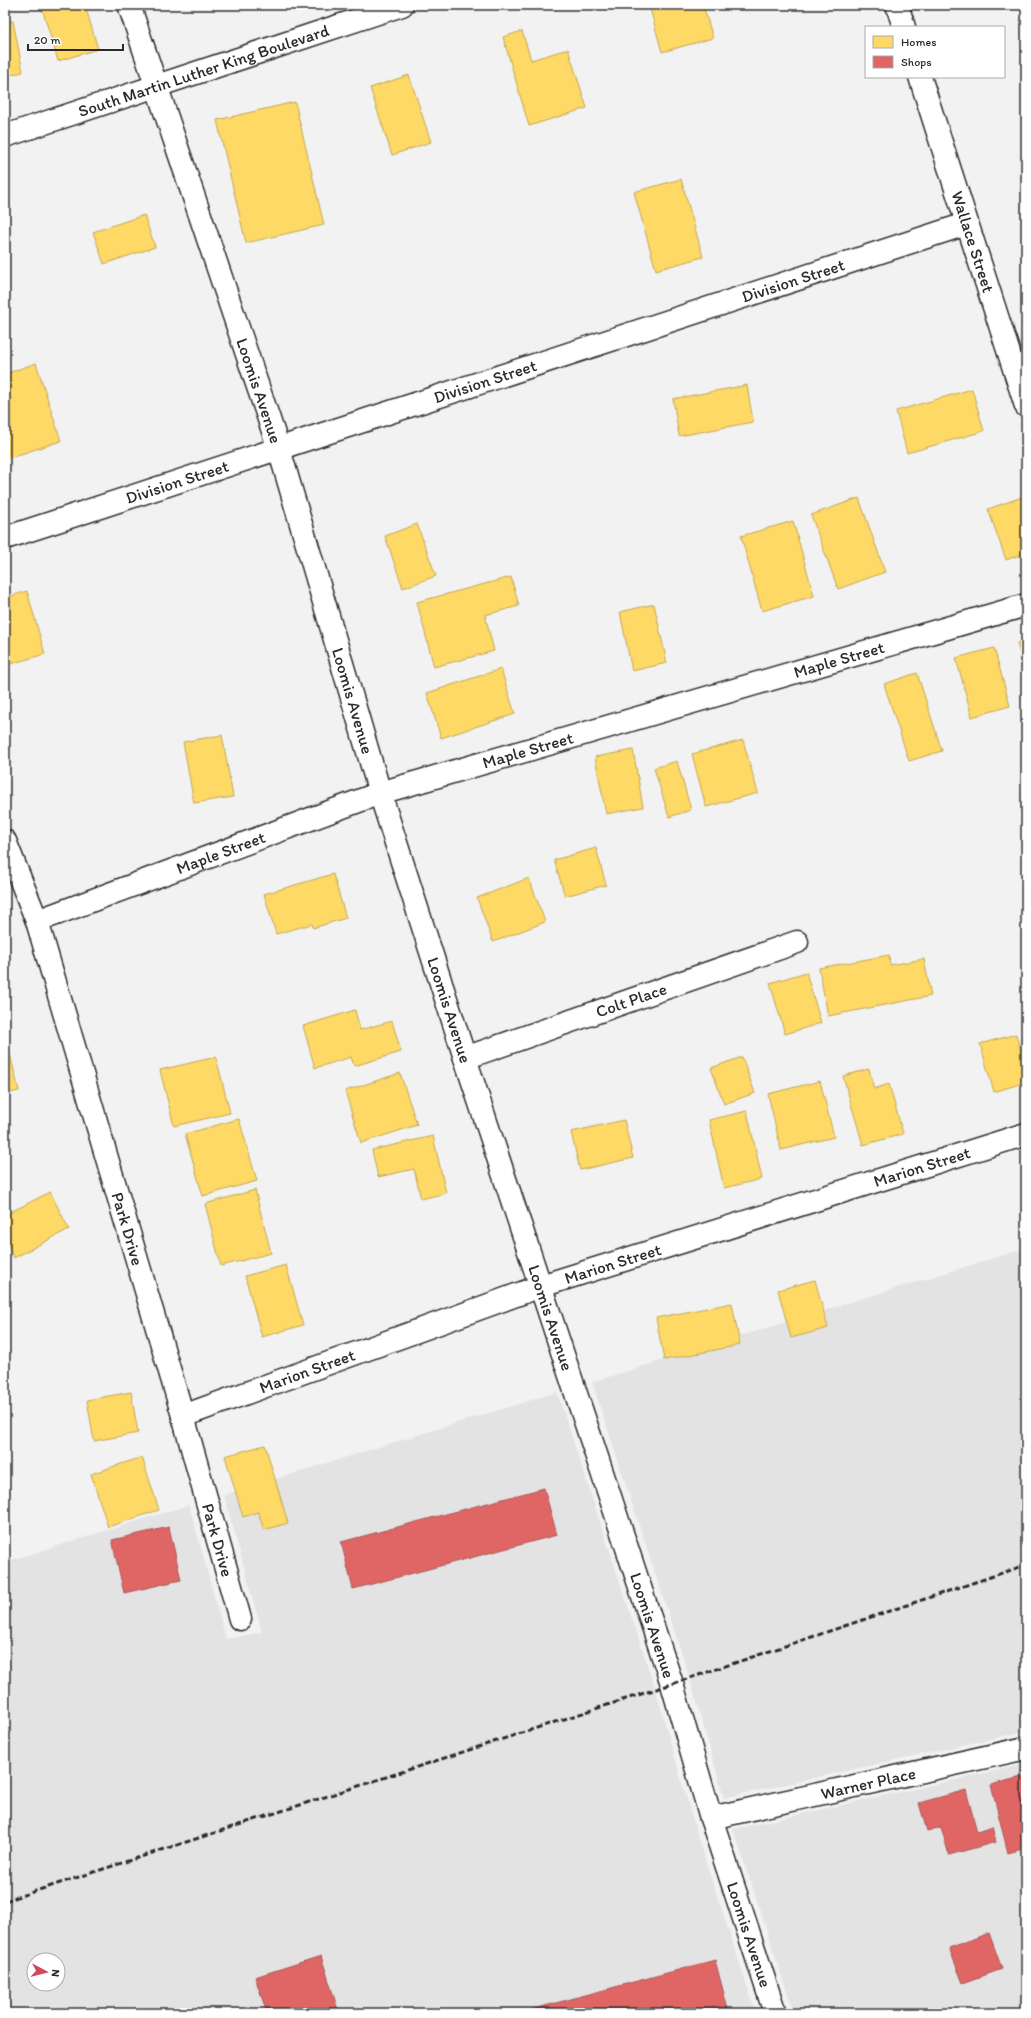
<svg xmlns="http://www.w3.org/2000/svg" width="1031" height="2018" font-family="Itim,sans-serif">
<style>
.built{fill:#e3e3e3;fill-rule:evenodd}
.homes{fill:#ffd966;stroke:#bfa554}
.shops{fill:#e06666;stroke:#aa5454}
.lines{fill:none;stroke-linecap:round;stroke-linejoin:round}
.minor-casing{stroke:#2b2b2b;stroke-width:25}
.minor{stroke:#fff;stroke-width:22}
.rail{stroke:#2b2b2b;stroke-width:3;stroke-dasharray:6 3;stroke-linecap:butt}
.labels{text-anchor:middle;dominant-baseline:central;stroke-width:4;stroke-linejoin:round;paint-order:stroke}
.street-label{font-size:17px;fill:#2b2b2b;stroke:#fff}
</style>
<rect width="100%" height="100%" fill="#f2f2f2"/>
<filter id="ink" filterUnits="userSpaceOnUse"><feTurbulence type="fractalNoise" baseFrequency=".025" numOctaves="2"/><feDisplacementMap in="SourceGraphic" scale="8" xChannelSelector="R" yChannelSelector="G"/><feConvolveMatrix kernelMatrix="1 2 1 2 8 2 1 2 1" color-interpolation-filters="sRGB"/></filter>
<g filter="url(#ink)">
<path class="built" d="M1026,1248V1731L724,1798L690,1679L592,1382Z
M557,1392L655,1688L698,1838L756,2013H5V1562L189,1505L226,1639L262,1632L224,1495ZM34,1960H58V1984H34Z
M1026,1764V2013H794L733,1829Z"/>
<path class="homes" d="M41,5H85L98,49L58,61Z
M649,5H703L713,38L662,52Z
M13,21L23,72L5,76V23Z
M522,31L531,60L568,49L587,108L529,126L503,37Z
M409,75L431,142L392,155L370,88Z
M295,102L324,225L246,243L217,120Z
M681,179L703,257L656,270L634,192Z
M144,215L155,247L104,264L93,232Z
M36,363L61,441L5,459V374Z
M747,385L753,422L679,436L673,399Z
M972,389L984,431L907,453L896,411Z
M1022,497L1026,508V553L1006,560L988,509Z
M859,498L885,572L838,589L811,515Z
M793,521L814,596L762,611L741,536Z
M417,524L436,576L403,588L385,536Z
M511,577L519,606L485,615L494,651L434,667L417,602Z
M27,591L45,654L7,665L5,659V598Z
M654,604L667,663L632,671L620,612Z
M1026,640V675L1017,643Z
M994,648L1010,706L972,717L956,658Z
M501,669L515,714L441,738L427,693Z
M917,673L942,751L909,761L884,684Z
M222,735L233,797L194,803L183,742Z
M743,740L758,793L706,807L692,754Z
M633,750L643,807L606,814L595,757Z
M677,761L691,810L669,817L654,768Z
M596,848L606,885L565,896L554,860Z
M333,874L346,918L313,928L312,924L276,934L264,894Z
M529,878L545,922L493,942L477,898Z
M889,955L890,965L924,959L931,996L828,1016L819,968Z
M806,972L821,1023L785,1034L770,983Z
M355,1010L360,1030L392,1021L401,1052L354,1066L351,1057L315,1068L303,1026Z
M1016,1034L1026,1068V1082L994,1092L980,1044Z
M10,1054L19,1091L5,1094V1055Z
M216,1057L230,1113L174,1126L160,1070Z
M742,1057L755,1093L724,1104L711,1068Z
M869,1069L874,1089L889,1084L903,1134L863,1145L843,1076Z
M400,1073L417,1125L361,1143L345,1091Z
M820,1081L834,1137L781,1150L768,1094Z
M747,1111L762,1179L724,1188L709,1120Z
M239,1119L257,1181L203,1196L185,1134Z
M624,1120L633,1158L580,1170L571,1132Z
M433,1136L446,1193L421,1199L414,1169L378,1177L372,1150Z
M255,1190L271,1253L221,1266L205,1204Z
M50,1192L69,1229L14,1258L5,1240V1215Z
M286,1265L303,1325L262,1337L245,1276Z
M815,1280L828,1328L791,1338L778,1290Z
M732,1303L740,1345L664,1360L656,1318Z
M131,1392L138,1433L94,1441L87,1400Z
M265,1445L288,1523L264,1530L258,1512L243,1517L225,1456Z
M142,1457L159,1510L108,1527L91,1474Z"/>
<path class="shops" d="M544,1488L557,1535L353,1589L341,1542Z
M169,1527L181,1580L124,1593L112,1540Z
M1025,1776L1026,1848L1008,1853L991,1785Z
M966,1790L977,1832L992,1827L996,1842L949,1855L941,1827L927,1831L919,1803Z
M989,1933L1002,1969L963,1983L949,1948Z
M321,1956L339,2013H267L255,1977Z
M715,1960L729,2013H519Z
M1012,2009L1014,2013H1000Z"/>
<g class="lines">
<g class="minor-casing">
<g id="minor">
<path id="s1" d="M129,5L279,449L380,793L465,1058L672,1684L711,1818L775,2013"/>
<path d="M897,5L904,27"/>
<path id="s2" d="M920,77L1026,406"/>
<path id="s3" d="M5,136L402,5"/>
<path id="s4" d="M5,538L966,224"/>
<path id="s5" d="M5,841L37,921L183,1416L240,1619"/>
<path id="s6" d="M37,921L380,793L1026,605"/>
<path id="s7" d="M465,1058L797,942"/>
<path id="s8" d="M183,1416L541,1286L1026,1134"/>
<path id="s9" d="M711,1818L1026,1748"/>
</g>
</g>
<use href="#minor" class="minor"/>
<path class="rail" d="M5,1901L672,1684L1026,1565"/>
</g>
</g>
<g class="labels">
<g class="street-label">
<text stroke="none"><textPath href="#s3" startOffset="209">South Martin Luther King Boulevard</textPath></text>
<text stroke="none"><textPath href="#s2" startOffset="173">Wallace Street</textPath></text>
<text stroke="none"><textPath href="#s4" startOffset="829">Division Street</textPath></text>
<text stroke="none"><textPath href="#s4" startOffset="505">Division Street</textPath></text>
<text stroke="none"><textPath href="#s1" startOffset="407">Loomis Avenue</textPath></text>
<text stroke="none"><textPath href="#s4" startOffset="181">Division Street</textPath></text>
<text stroke="none"><textPath href="#s6" startOffset="844">Maple Street</textPath></text>
<text stroke="none"><textPath href="#s1" startOffset="731">Loomis Avenue</textPath></text>
<text stroke="none"><textPath href="#s6" startOffset="520">Maple Street</textPath></text>
<text stroke="none"><textPath href="#s6" startOffset="196">Maple Street</textPath></text>
<text stroke="none"><textPath href="#s7" startOffset="176">Colt Place</textPath></text>
<text stroke="none"><textPath href="#s1" startOffset="1055">Loomis Avenue</textPath></text>
<text stroke="none"><textPath href="#s8" startOffset="780">Marion Street</textPath></text>
<text stroke="none"><textPath href="#s5" startOffset="407">Park Drive</textPath></text>
<text stroke="none"><textPath href="#s8" startOffset="456">Marion Street</textPath></text>
<text stroke="none"><textPath href="#s1" startOffset="1379">Loomis Avenue</textPath></text>
<text stroke="none"><textPath href="#s8" startOffset="132">Marion Street</textPath></text>
<text stroke="none"><textPath href="#s5" startOffset="731">Park Drive</textPath></text>
<text stroke="none"><textPath href="#s1" startOffset="1703">Loomis Avenue</textPath></text>
<text stroke="none"><textPath href="#s9" startOffset="161">Warner Place</textPath></text>
<text stroke="none"><textPath href="#s1" startOffset="2027">Loomis Avenue</textPath></text>
</g>
</g>
<rect width="1031" height="2018" fill="none" stroke="#fff" stroke-width="20"/>
<rect x="10" y="10" width="1011" height="1998" fill="none" stroke="#2b2b2b" stroke-width="1.5" filter="url(#ink)"/>
<rect x="865" y="26" width="140" height="52" fill="#ffffff" stroke="#aaaaaa"/>
<rect x="873" y="36" width="20" height="12" fill="#ffd966" stroke="#aaaaaa"/>
<text x="901" y="46" font-size="12" fill="#2b2b2b">Homes</text>
<rect x="873" y="56" width="20" height="12" fill="#e06666" stroke="#aaaaaa"/>
<text x="901" y="66" font-size="12" fill="#2b2b2b">Shops</text>
<g transform="translate(46 1972) rotate(97)"><circle r="19" fill="#ffffff" stroke="#aaaaaa"/>
<path d="M0-3L7 15L0 10L-7 15Z" fill="#d1495b"/>
<text y="-6" font-size="11" font-weight="bold" text-anchor="middle" fill="#2b2b2b">N</text>
</g>
<path d="M28 44v6h95v-6" fill="none" stroke="#2b2b2b" stroke-width="2"/>
<text x="34" y="44" font-size="12" fill="#2b2b2b" stroke="#ffffff" stroke-width="3" paint-order="stroke">20 m</text>
</svg>
